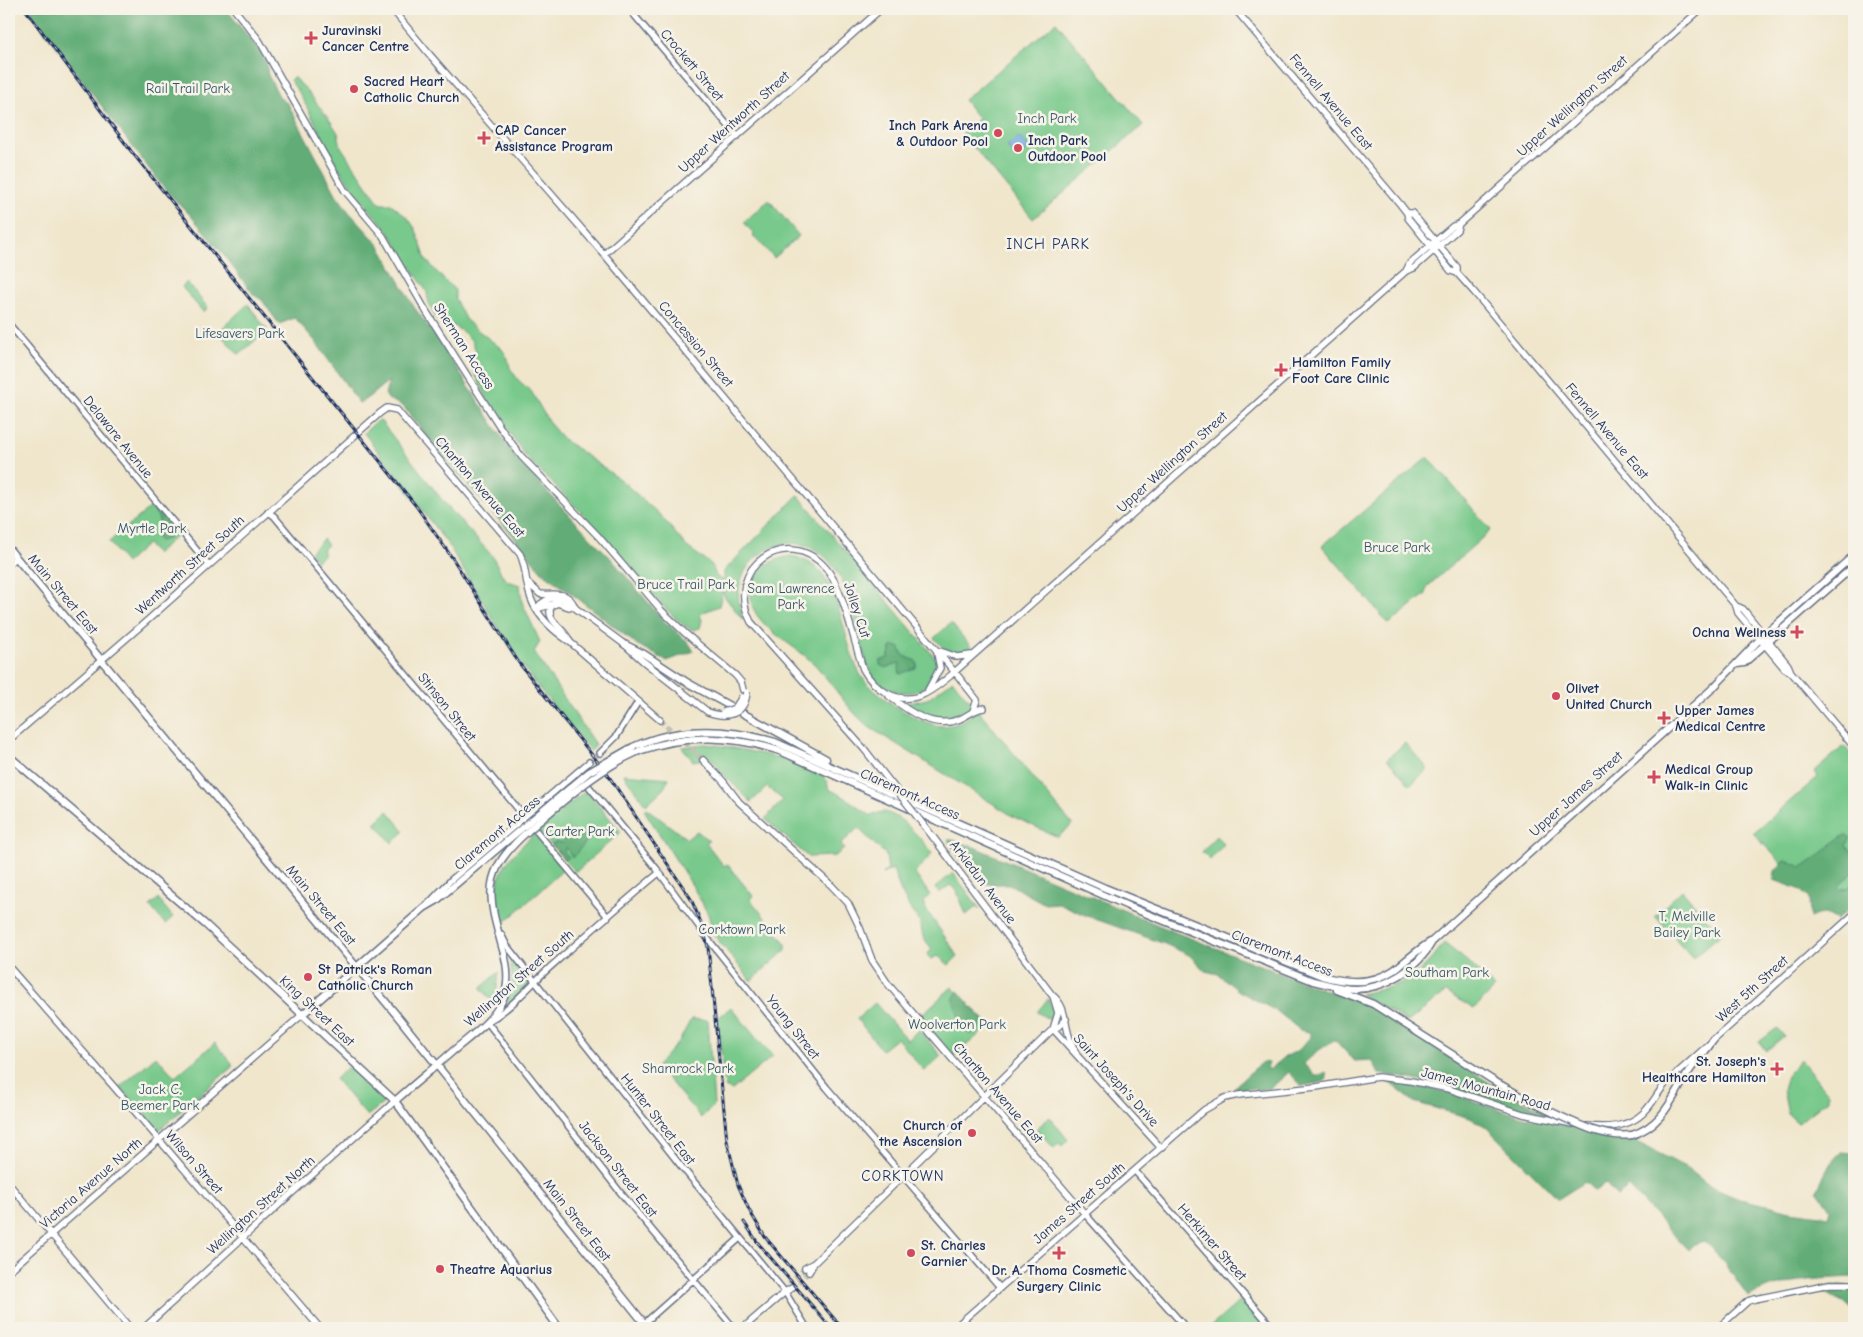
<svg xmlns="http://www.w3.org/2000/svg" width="1863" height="1337" font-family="'Comic Neue',sans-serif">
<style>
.green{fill:#78c98b;stroke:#4a7c74}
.forest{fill:#62ad77;stroke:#3e6e6a}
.water{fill:#75ade5;stroke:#486ea2}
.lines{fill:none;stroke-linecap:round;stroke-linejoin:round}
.tertiary-tunnel{stroke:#c5c1b6;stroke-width:5;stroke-dasharray:5 2.5;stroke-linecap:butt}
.secondary-tunnel{stroke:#c5c1b6;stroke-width:5.5;stroke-dasharray:5.5 3;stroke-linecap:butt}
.tertiary-casing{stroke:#666f84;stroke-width:8}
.secondary-casing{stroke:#666f84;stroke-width:8}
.primary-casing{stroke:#666f84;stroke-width:9}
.tertiary{stroke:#fff;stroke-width:5}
.secondary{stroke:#fff;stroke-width:5.5}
.primary{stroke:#fff;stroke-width:6}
.rail-casing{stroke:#1b2f5e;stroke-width:3}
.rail{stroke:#f7f3e8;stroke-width:1;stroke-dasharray:4;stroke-linecap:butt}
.secondary-bridge-casing{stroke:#666f84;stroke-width:8;stroke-linecap:butt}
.primary-bridge-casing{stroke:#666f84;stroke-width:9;stroke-linecap:butt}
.secondary-bridge{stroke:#fff;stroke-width:5.5}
.primary-bridge{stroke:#fff;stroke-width:6}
.poi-dot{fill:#d1495b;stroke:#f7f3e8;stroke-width:2}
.labels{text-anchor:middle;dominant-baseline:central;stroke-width:5;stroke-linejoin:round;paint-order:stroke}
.poi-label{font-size:14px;font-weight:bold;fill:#1b2f5e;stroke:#f7f3e8;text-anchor:start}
.street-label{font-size:14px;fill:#1b2f5e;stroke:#f7f3e8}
.park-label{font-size:14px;fill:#325669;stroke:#f7f3e8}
.neighbourhood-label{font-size:15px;letter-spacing:1px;fill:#1b2f5e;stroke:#f7f3e8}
</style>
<rect width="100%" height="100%" fill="#f7f3e8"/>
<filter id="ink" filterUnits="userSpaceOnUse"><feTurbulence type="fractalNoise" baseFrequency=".02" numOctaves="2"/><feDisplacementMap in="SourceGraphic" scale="10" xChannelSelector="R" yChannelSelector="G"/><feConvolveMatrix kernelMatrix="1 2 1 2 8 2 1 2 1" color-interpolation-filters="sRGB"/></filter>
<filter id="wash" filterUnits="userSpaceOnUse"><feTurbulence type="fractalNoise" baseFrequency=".0096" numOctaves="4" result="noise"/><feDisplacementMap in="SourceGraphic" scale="20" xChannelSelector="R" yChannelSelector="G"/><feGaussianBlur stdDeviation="1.12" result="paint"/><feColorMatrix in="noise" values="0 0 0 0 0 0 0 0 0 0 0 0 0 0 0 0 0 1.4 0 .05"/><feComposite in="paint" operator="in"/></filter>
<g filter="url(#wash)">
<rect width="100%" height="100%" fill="#f0e6cc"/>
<path class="green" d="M1056,22L1143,125L1033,219L962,133L979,119L964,100Z
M293,77L305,88L331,122L338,133L341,147L380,204H391L408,218L416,230L426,260L445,281L455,290V299L465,319L475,328L502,349L508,359L510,368L519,381L531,391L550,424L563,439L622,481L660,515L687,547L712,565L716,576L724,582V571L798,495L938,661C938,668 935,672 931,678C919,701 886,694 872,675C870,672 869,668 867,665C857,630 852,585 826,558C796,527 744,549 739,590C737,601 741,610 743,620L724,596L723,589L719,606L704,612L700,615L702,620L700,628L693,630L685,626L674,617L651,593L624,558L596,527L527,458L490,404L474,372L476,351L472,341L463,332L454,326L441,324C433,314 428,305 427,292L386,228L359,198L337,165L300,94L290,80Z
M769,200L799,236L774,258L757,239L754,238L753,233L744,222Z
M187,282L208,308L203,312L182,287Z
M248,304L267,330L241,353L238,354L218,332Z
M379,419L447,506L493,557L502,575L508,581L520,585L522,602L540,642L534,652L596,746L590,751L534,682L514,654L449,546L364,433Z
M1428,457L1491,530L1427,587L1426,594L1389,624L1322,546Z
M152,506H155L178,534L156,554L147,544L126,563L109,542Z
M323,539L328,545L322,551L324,554L317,561L310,552Z
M791,556C843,565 839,636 860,674C871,694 920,725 942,726C956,726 966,720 976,711H979L1070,822L1073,824L1058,837L1016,818L869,727C848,710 835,687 817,667C795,642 739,623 752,582C758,565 775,559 791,556Z
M951,623L972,648C956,661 946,651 934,638Z
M953,680L961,691L974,704C961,730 926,717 908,707V703L927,699Z
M1405,743L1428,769L1410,785L1387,759Z
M704,744C726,745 812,762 825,778C827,781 828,786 829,789L846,798L871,816C874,815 879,812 883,812C900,813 922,840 932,853C927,861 920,865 915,874L930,895L923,902L927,911L958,956L949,965L938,956L931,959L927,955L932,949L923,937L920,922L912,912L900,890L893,869L882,874L888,870L886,855L858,828L841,844L844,849L835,856L808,857L765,819L783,800L767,787L751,802L726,777L711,758L693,761L682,747Z
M1844,746L1854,758V898L1833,917L1753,833L1818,777L1815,771Z
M623,774L669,778L664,788L646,805Z
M586,790L621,832L578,870L574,871L538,830Z
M646,808L687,839L697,831L709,841L706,843L724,866L727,864L753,896L750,899L786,944V950L751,981L714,935L708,914L692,885L644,810Z
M388,811L403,829V833L392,843L375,823Z
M534,834L564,869L503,924C488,878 502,865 534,834Z
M1216,836L1224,844L1210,860L1202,852Z
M953,873L980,909L979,910L976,907L966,915L957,891L950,885L939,893L935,888Z
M1682,890L1721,934L1693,958L1655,916Z
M158,899L173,917L165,924L150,906Z
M1444,943L1473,966L1495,988L1474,1009L1446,992L1408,1022L1360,994C1405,985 1416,980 1444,943Z
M510,954L532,982L506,1006L512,980Z
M499,972L495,1002L494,1004L481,988Z
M952,987L990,1025L954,1056L919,1017Z
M1048,999L1054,1012L1053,1018L1050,1020L1037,1012Z
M875,1003L907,1040L919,1030L941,1056L924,1071L897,1038L882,1050L857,1019Z
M731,1007L757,1039L773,1056L731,1091L728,1088H725L717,1019Z
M691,1019L708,1020L714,1105L701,1118L657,1066L680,1040Z
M1777,1028L1784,1036L1766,1051L1759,1042Z
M215,1043L232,1063V1067L158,1131L120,1087L156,1056L175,1077Z
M1800,1059L1828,1093V1099L1798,1123L1788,1114L1783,1090L1787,1076Z
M348,1067L352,1069L386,1101L367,1116L335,1079Z
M1050,1117L1068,1140L1062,1146L1059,1143L1054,1148L1036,1129Z
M1240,1301L1244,1302L1266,1328H1209Z"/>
<path class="forest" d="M28,9H226L259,50L266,63L268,75L280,98L288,104L336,194L349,212L380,246L414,307L439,341L514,456L590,537L608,555L664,621L688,642L694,651L667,661L636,644L580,600L541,571L509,531L443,458L403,406L388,399L385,394L389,381C378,388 370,398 359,403L315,341L295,318L279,324L262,300L254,295L219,249L191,216L163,187Z
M152,504L170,522L168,539L159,541L157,537C162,521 159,517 150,505Z
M895,646L900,648C902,658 909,657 916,661L917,665L916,668L900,674L899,668L900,663L886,668L880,665V661L888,658L891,647Z
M568,830L572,836L579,835L582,837L587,832L591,836L572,858L567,848H565L564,852L569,857L565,861L552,844L557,842L562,843L564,841L560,838Z
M1845,835L1850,837L1846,846L1854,853V871L1838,887L1840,890L1849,887L1854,882V904L1837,920C1825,913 1823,912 1810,918L1809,899L1799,889L1774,880L1775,871L1785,860L1802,867C1819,859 1829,844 1845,835Z
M948,840H953L974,847L1177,933L1316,987L1366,1004L1493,1085L1558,1119C1498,1106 1441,1081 1379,1074L1372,1060L1354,1061L1335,1040L1316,1052L1304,1064L1315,1076L1326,1073L1327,1079L1323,1082L1302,1086L1289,1072L1271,1088L1255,1090L1254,1088L1237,1090L1234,1087L1262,1062L1269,1063L1267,1068L1269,1070L1285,1057L1299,1050L1311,1036L1309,1032L1300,1030L1278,1012L1239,991L1218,974L1205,971L1189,955L1165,944L1087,916L1059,903L1045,904L1009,884H988L975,878L967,867L972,863L966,857L961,861Z
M958,991L983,1020L981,1026L970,1035L963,1028L953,1000Z
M1387,1081L1443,1091L1523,1117L1577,1127L1606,1138L1620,1140L1631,1139L1687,1168L1711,1187L1739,1199L1772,1206L1790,1211L1828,1216L1830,1209L1817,1191L1829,1165L1841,1152L1854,1153V1277C1819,1279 1779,1279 1748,1297L1724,1263L1712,1248L1704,1241L1694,1244L1688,1250L1629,1187L1617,1196L1605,1183L1595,1191L1585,1182L1558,1199L1485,1126L1470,1118L1414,1102Z
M1840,1285L1854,1287V1311L1844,1302L1820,1291L1823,1288Z"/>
<path class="water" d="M1019,137L1029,148L1017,158L1007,147Z"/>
</g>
<g filter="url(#ink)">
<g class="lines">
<path class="tertiary-tunnel" d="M589,762L600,753"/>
<path class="secondary-tunnel" d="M660,720L703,760
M789,1284L805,1268
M792,1288L809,1272"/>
<g class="tertiary-casing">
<path id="tertiary" d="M629,9L737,136
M9,324L209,565
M268,512L274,516L608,917
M9,564L16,557
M600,753L616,737L638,702
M577,772L656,868L708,939L827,1088L1000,1288
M659,873C621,904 584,937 548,969C528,987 511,1009 487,1022L620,1192L734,1328
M426,906L451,880L589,762
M501,934L507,946L681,1166L785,1292L807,1328
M1135,1171L1273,1328
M1085,1214L1186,1328
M639,1328L740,1238"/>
</g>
<g class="secondary-casing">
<path id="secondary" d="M234,9L259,40L345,191L383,236L426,311L500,427L521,456L599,537L662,611L686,634L735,675L741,682L743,690
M392,9L430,55L609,260L958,676L977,700L973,711
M1235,9L1400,204L1407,213L1408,218L1451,271L1457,273L1474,292L1736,606L1738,613L1785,669L1791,672L1854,747
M1407,213H1412L1457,267V273
M604,254L881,9
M1406,271L1410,263L1453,226L1459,224L1701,9
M528,583L540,594C555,596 567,589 575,607
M557,603L551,607C545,621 566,629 570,642
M1736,606L1743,609L1788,665L1791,672
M536,609C543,600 551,596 563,599L624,644L643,661L708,712
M536,609L557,603L569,607
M940,651L957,657L971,655
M928,690L940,668L937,653
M889,696C909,712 934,730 960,719C969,715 974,709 984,708
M9,740L149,619L380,413L387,408L397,410L401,415L520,554C526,566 525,579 529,592C534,614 552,630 570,642L660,720
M865,750L751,622C722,567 788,524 826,568C843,588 854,642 863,669C874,689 896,704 920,696C931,692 940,684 950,676L1406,271L1414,268L1457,230L1459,224
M703,760L723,781L739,802L831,885L848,903L860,928L872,960L888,984L1085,1214
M933,837L1052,995C1066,1006 1064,1020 1069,1036C1070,1042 1074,1048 1077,1055
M9,967L114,1087L320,1328
M1053,996L1058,1013L1053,1029
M1053,1029L1161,1148
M1587,1126C1609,1129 1632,1127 1647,1109C1654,1101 1659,1091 1666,1083L1854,914
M9,1184L130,1328
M805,1268L814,1263L1053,1029L1060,1026L1066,1019
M9,1271L303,1014
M809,1272L814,1263
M144,1328L283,1201L395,1101
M743,1328L785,1292L792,1288
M954,1328L1204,1110L1225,1098L1239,1095L1316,1087L1378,1077L1411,1081L1449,1089L1523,1114L1573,1124
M1718,1328L1748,1301L1755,1299L1829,1284H1854"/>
</g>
<g class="primary-casing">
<path id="primary" d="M9,549L399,1018L648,1328
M624,644L644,654L688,683L826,759
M1737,664L1744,663L1854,566
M633,747C678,726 728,728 775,742L1105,888L1322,976C1346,983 1372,985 1394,970C1407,960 1418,949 1432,941L1713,688L1760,639L1854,555
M639,751C689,734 730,735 780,751L1130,907L1313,981C1327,984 1341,989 1355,989C1386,989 1418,968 1432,942
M9,756L206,925L395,1101L559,1328
M1337,990L1373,1004L1494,1081L1537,1105
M303,1014L424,908L436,901L522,828
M395,1101C414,1084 434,1068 453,1051C471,1036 493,1021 503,999C510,983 508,967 503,950C487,893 481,873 528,831
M1632,1135C1664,1125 1673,1096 1690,1070C1698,1059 1707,1050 1714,1039"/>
</g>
<use href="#tertiary" class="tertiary"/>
<use href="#secondary" class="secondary"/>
<use href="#primary" class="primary"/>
<g class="rail-casing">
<path id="rail" d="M25,9L131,151L416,506L453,559L519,663L608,775L691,899L702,925L708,947L727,1141L738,1185L749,1210L765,1237L842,1328
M744,1222L758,1243L831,1328"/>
</g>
<use href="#rail" class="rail"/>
<g class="secondary-bridge-casing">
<path id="secondary-bridge" d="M708,712C727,719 745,715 747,692
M723,712L735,708L742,697
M865,750L933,837"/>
</g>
<g class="primary-bridge-casing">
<path id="primary-bridge" d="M522,828L589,772L633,747
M528,831C564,801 596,770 639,751
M1537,1105C1566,1118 1599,1139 1632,1135"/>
</g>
<use href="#secondary-bridge" class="secondary-bridge"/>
<use href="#primary-bridge" class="primary-bridge"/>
</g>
</g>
<g class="poi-dot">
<path d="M308.5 30.5h5v5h5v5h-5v5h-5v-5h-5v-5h5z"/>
<circle cx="354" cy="89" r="5"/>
<circle cx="998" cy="133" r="5"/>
<path d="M481.5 130.5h5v5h5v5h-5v5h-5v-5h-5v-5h5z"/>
<circle cx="1018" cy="148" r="5"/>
<path d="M1278.5 362.5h5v5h5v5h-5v5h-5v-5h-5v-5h5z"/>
<path d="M1794.5 624.5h5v5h5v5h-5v5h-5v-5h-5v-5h5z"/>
<circle cx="1556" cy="696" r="5"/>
<path d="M1661.5 710.5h5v5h5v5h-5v5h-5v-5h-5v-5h5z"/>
<path d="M1651.5 769.5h5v5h5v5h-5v5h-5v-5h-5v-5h5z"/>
<circle cx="308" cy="977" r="5"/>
<path d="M1774.5 1061.5h5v5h5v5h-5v5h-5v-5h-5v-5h5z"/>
<circle cx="972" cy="1133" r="5"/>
<circle cx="911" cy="1253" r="5"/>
<path d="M1056.5 1245.5h5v5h5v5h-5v5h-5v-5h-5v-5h5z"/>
<circle cx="440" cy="1269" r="5"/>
</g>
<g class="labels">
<g class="poi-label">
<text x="322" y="30">Juravinski<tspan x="322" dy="16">Cancer Centre</tspan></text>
<text x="364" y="81">Sacred Heart<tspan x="364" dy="16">Catholic Church</tspan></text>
<text x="988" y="125" text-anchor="end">Inch Park Arena<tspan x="988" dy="16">&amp; Outdoor Pool</tspan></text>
<text x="495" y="130">CAP Cancer<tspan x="495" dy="16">Assistance Program</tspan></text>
<text x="1028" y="140">Inch Park<tspan x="1028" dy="16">Outdoor Pool</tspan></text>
<text x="1292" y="362">Hamilton Family<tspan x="1292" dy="16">Foot Care Clinic</tspan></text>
<text x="1786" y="632" text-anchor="end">Ochna Wellness</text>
<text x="1566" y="688">Olivet<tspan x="1566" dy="16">United Church</tspan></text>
<text x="1675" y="710">Upper James<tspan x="1675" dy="16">Medical Centre</tspan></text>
<text x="1665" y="769">Medical Group<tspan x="1665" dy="16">Walk-in Clinic</tspan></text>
<text x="318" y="969">St Patrick's Roman<tspan x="318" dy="16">Catholic Church</tspan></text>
<text x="1766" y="1061" text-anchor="end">St. Joseph's<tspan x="1766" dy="16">Healthcare Hamilton</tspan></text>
<text x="962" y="1125" text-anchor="end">Church of<tspan x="962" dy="16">the Ascension</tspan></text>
<text x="921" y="1245">St. Charles<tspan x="921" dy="16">Garnier</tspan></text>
<text x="450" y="1269">Theatre Aquarius</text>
<text x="1059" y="1270" text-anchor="middle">Dr. A. Thoma Cosmetic<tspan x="1059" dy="16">Surgery Clinic</tspan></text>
</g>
<g class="street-label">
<text transform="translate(692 65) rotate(50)">Crockett Street</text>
<text transform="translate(1331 102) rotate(50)">Fennell Avenue East</text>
<text transform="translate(1572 106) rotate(-42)">Upper Wellington Street</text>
<text transform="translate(734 122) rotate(-42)">Upper Wentworth Street</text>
<text transform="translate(696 344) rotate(50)">Concession Street</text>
<text transform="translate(464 346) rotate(57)">Sherman Access</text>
<text transform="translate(1607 431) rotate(50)">Fennell Avenue East</text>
<text transform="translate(118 437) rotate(51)">Delaware Avenue</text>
<text transform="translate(1172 462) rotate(-42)">Upper Wellington Street</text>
<text transform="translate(480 487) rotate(49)">Charlton Avenue East</text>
<text transform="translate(190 565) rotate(-42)">Wentworth Street South</text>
<text transform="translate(63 594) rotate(50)">Main Street East</text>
<text transform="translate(857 610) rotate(72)">Jolley Cut</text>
<text transform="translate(447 707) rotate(51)">Stinson Street</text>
<text transform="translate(910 794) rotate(24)">Claremont Access</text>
<text transform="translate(1576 794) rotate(-42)">Upper James Street</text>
<text transform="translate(497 833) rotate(-40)">Claremont Access</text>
<text transform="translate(983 882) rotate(53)">Arkledun Avenue</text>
<text transform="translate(321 905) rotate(50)">Main Street East</text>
<text transform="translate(1282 953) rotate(21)">Claremont Access</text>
<text transform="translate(519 978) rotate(-41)">Wellington Street South</text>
<text transform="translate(1752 989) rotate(-42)">West 5th Street</text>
<text transform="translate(317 1011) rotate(43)">King Street East</text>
<text transform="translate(793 1027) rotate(52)">Young Street</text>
<text transform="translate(1116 1080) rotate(48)">Saint Joseph's Drive</text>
<text transform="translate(1486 1089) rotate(15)">James Mountain Road</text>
<text transform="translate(998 1093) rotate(49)">Charlton Avenue East</text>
<text transform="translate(658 1119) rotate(52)">Hunter Street East</text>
<text transform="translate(194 1162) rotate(49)">Wilson Street</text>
<text transform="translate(618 1169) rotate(52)">Jackson Street East</text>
<text transform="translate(91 1183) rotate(-41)">Victoria Avenue North</text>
<text transform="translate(1079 1203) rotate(-41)">James Street South</text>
<text transform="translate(261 1205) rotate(-42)">Wellington Street North</text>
<text transform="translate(577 1220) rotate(52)">Main Street East</text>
<text transform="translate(1212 1242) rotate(49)">Herkimer Street</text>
</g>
<g class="park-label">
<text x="188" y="88">Rail Trail Park</text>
<text x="1047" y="118">Inch Park</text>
<text x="240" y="333">Lifesavers Park</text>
<text x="152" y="528">Myrtle Park</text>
<text x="1397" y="547">Bruce Park</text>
<text x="686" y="584">Bruce Trail Park</text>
<text x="791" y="588">Sam Lawrence<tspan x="791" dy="16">Park</tspan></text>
<text x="580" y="831">Carter Park</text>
<text x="1687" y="916">T. Melville<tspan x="1687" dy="16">Bailey Park</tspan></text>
<text x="742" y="929">Corktown Park</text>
<text x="1447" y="972">Southam Park</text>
<text x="957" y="1024">Woolverton Park</text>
<text x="688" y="1068">Shamrock Park</text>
<text x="160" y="1089">Jack C.<tspan x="160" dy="16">Beemer Park</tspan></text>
</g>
<g class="neighbourhood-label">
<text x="1048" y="244">INCH PARK</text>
<text x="903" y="1176">CORKTOWN</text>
</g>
</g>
<rect width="1863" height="1337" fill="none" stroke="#f7f3e8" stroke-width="30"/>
</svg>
